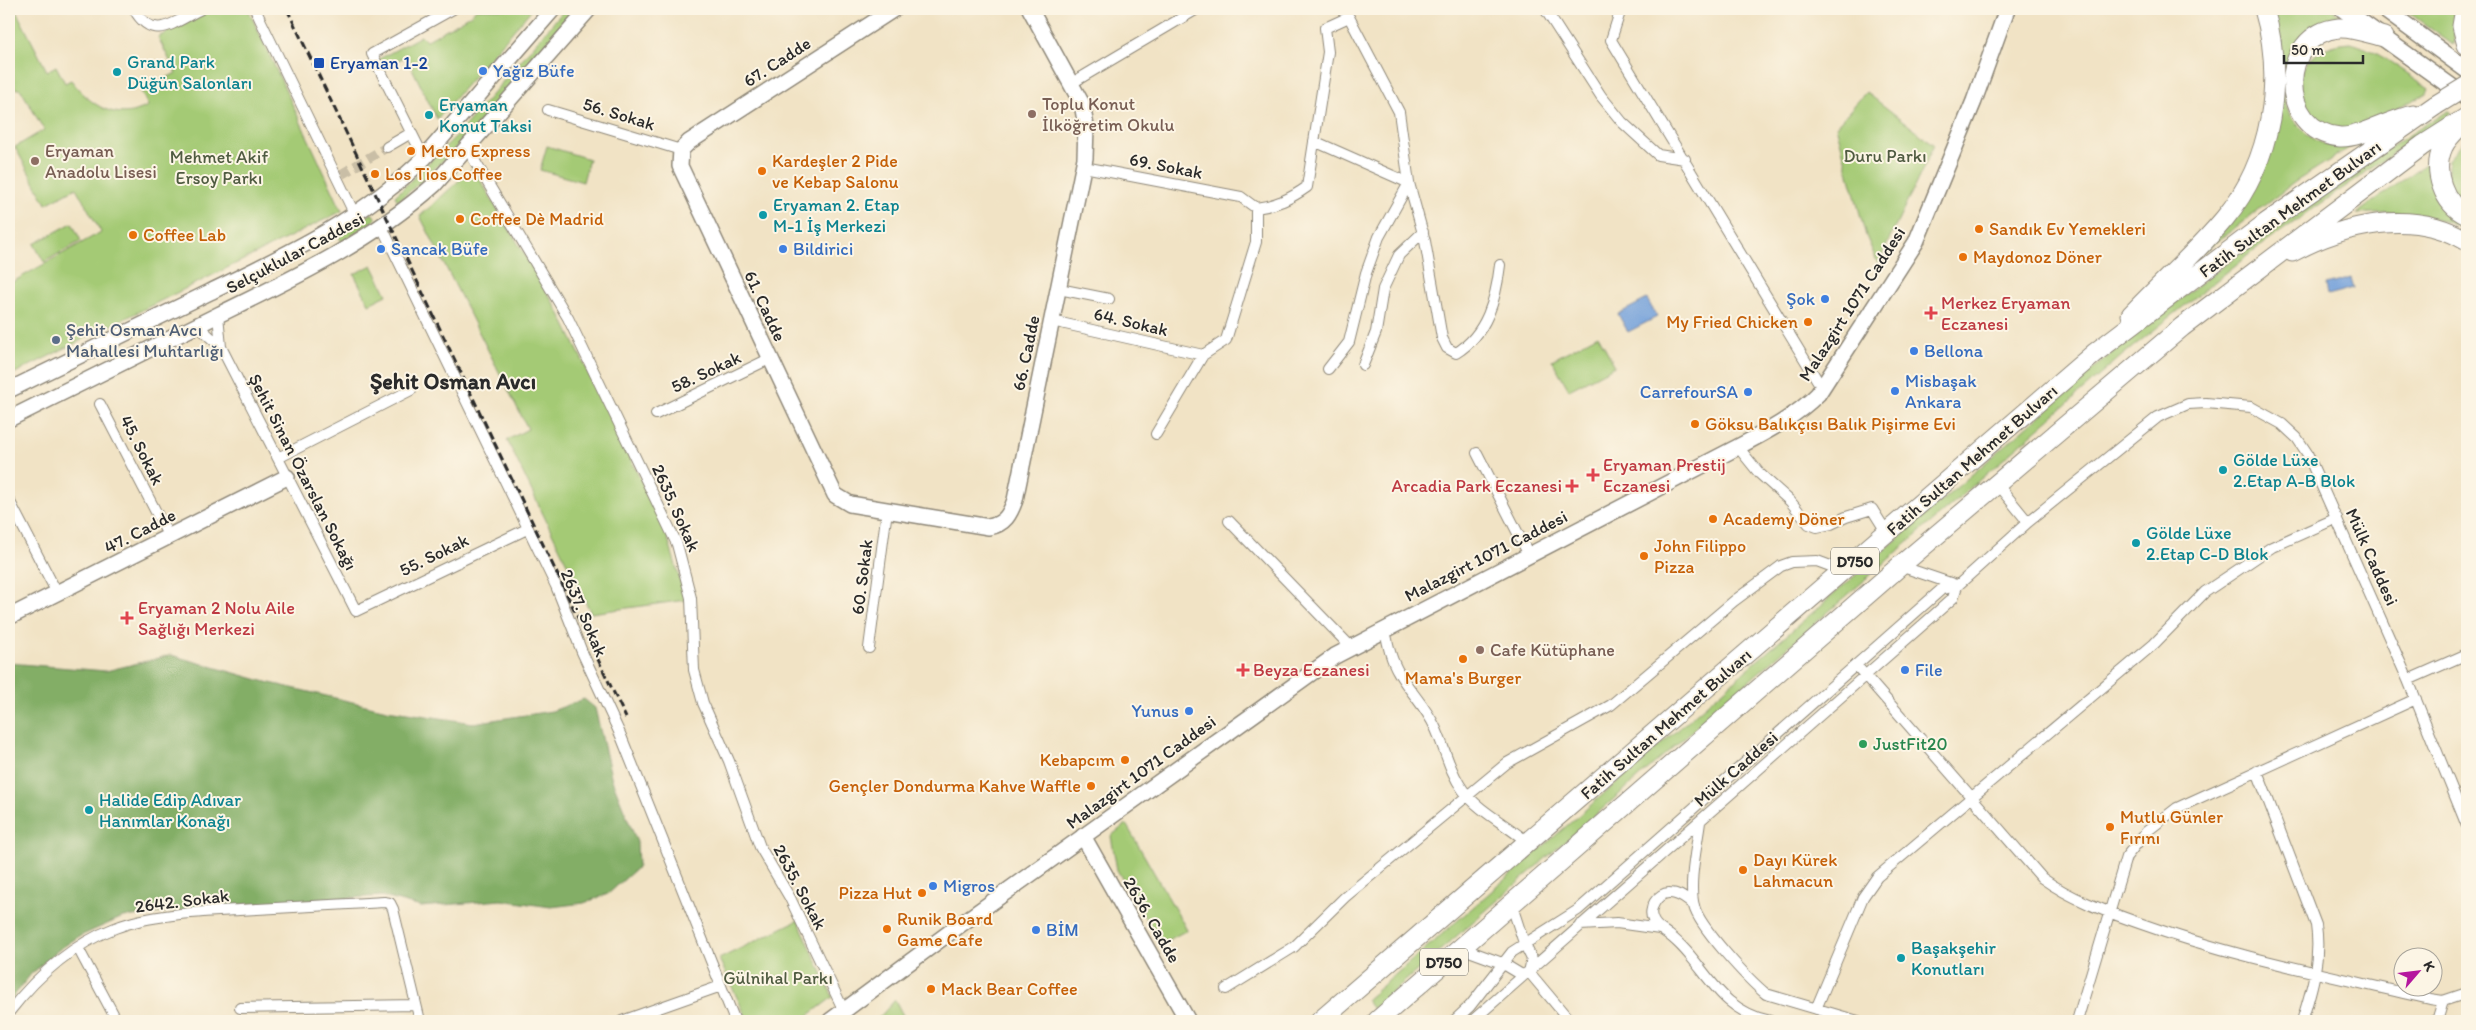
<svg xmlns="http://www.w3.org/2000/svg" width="2476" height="1030" font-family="Itim,sans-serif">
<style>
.green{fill:#a4ca75;stroke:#687a50}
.forest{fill:#83ae66;stroke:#576c48}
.water{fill:#719fda;stroke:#4e6582}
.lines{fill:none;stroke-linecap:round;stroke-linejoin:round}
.street-tunnel{stroke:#c9bea6;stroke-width:10;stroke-dasharray:10 5;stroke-linecap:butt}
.street-casing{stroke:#8e8778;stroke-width:12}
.secondary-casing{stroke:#8e8778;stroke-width:18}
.primary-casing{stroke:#8e8778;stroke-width:19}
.highway-casing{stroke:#8e8778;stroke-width:21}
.street{stroke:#fff;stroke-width:10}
.secondary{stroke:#fff;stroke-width:15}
.primary{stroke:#fff;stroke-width:16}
.highway{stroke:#fff;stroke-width:19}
.rail{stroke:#2b2b2b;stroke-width:3;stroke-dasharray:8 4;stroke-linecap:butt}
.highway-bridge-casing{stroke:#8e8778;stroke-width:21;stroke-linecap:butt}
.highway-bridge{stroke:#fff;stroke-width:19}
.transit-dot{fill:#1a4fb4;stroke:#fcf5e5;stroke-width:2}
.shop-dot{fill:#3f7fe0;stroke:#fcf5e5;stroke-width:2}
.culture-dot{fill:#0f9aa8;stroke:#fcf5e5;stroke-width:2}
.education-dot{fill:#8d6e63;stroke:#fcf5e5;stroke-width:2}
.food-dot{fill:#e8710a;stroke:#fcf5e5;stroke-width:2}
.health-dot{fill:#e0444e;stroke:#fcf5e5;stroke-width:2}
.service-dot{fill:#5c6f8a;stroke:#fcf5e5;stroke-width:2}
.leisure-dot{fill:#2e9e5b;stroke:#fcf5e5;stroke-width:2}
.labels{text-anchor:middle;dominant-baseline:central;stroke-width:4;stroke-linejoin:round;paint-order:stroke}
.shield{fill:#fcf5e5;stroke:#6a6863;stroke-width:1}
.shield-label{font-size:16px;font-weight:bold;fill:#2b2b2b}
.culture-label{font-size:18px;fill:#0d838f;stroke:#fcf5e5;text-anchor:start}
.street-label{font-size:18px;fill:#2b2b2b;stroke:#fcf5e5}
.transit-label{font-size:18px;fill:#164399;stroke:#fcf5e5;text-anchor:start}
.shop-label{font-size:18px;fill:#366cbe;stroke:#fcf5e5;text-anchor:start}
.education-label{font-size:18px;fill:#785e54;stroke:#fcf5e5;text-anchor:start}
.food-label{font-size:18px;fill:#c56008;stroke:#fcf5e5;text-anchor:start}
.park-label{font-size:18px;fill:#4f5b41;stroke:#fcf5e5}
.health-label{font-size:18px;fill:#be3a42;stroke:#fcf5e5;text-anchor:start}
.service-label{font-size:18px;fill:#4e5e75;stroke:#fcf5e5;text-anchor:start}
.leisure-label{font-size:18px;fill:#27864d;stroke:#fcf5e5;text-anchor:start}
.district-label{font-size:22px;font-weight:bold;fill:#2b2b2b;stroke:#fcf5e5}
</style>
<rect width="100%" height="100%" fill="#fcf5e5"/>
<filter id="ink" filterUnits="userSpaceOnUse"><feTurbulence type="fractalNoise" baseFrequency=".02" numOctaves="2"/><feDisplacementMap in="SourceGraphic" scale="10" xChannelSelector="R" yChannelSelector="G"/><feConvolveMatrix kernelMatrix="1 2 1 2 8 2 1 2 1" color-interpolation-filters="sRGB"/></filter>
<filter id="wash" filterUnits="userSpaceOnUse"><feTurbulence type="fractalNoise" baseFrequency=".0096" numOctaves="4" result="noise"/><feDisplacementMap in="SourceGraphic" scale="20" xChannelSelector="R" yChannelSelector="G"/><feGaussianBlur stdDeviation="1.12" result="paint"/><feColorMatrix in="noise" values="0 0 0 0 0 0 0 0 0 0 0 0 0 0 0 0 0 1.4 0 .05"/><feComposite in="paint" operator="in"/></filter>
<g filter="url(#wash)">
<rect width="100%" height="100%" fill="#f1e3c5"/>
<path class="green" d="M9,9H15L47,71L56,66L65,83L71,80C91,106 116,123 148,106L141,91L176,73L158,37L213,9H248L342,211L9,376V284L101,232L76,188L46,204L15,147L44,130L21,90L9,86Z
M476,9H532L437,119L406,56L387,66H383L379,59L421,36L426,41L471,15Z
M565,9H575C519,75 466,146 398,201L395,196L458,134Z
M2270,9H2332L2347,19L2339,22L2284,83C2284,90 2283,96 2285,103C2292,124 2316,148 2340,146C2347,145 2355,141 2363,139L2295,182L2202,253L2263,165Z
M2404,9H2455C2452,21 2456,37 2453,45Z
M2350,43C2375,48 2407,74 2429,88L2427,93C2404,104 2372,126 2347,129C2301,134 2270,49 2350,43Z
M1866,92L1934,145L1884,251L1879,266L1866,236L1836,126Z
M2448,110L2451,113L2257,248L2124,354L1373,1009L1366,1000L2120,346C2226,262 2334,182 2448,110Z
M2467,137V205C2447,192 2448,181 2448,160Z
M547,146L589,159L583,182L540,170Z
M2431,160C2431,192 2435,213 2467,225V230C2430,213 2396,211 2356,214Z
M473,168L560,314L666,532L686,600L591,613L507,440L528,429L420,216Z
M372,213L376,219L342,242L339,237Z
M72,223L81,241L44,262L34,244Z
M372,265L387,295L369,304L354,274Z
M1598,335L1615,366L1569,390L1552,360Z
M1126,824L1187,930L1161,944L1117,870L1111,836Z
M798,920L833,997L801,1021H748L719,959Z
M895,1000L906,1021H876Z"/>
<path class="forest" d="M171,655L266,682L387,710L473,723L552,711L584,699L595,708L612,780L637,842L638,867L608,894L584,903L551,907L501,900L421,907L381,896L223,906L123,917L78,937L57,951L31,974L9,1002V663L106,671Z"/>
<path class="water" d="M2351,278L2354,288L2328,295L2326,285Z
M1647,299L1657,317L1628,332L1618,314Z"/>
</g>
<g filter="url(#ink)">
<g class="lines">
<path class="street-tunnel" d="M342,174L387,147"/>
<g class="street-casing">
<path id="street" d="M134,9C153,43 174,22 201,9
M255,9L355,215
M1545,9L1601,96L1622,122L1658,155L1685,159
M1621,9L1611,40L1822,388
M1072,83L1197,9
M548,110L681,150
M1314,141L1409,183L1379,237L1366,273L1349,342L1328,369
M387,147L411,133
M467,148L568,318L677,544L691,598L694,670L703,703L729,761L760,847L790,898L844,1011
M424,158L372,54L453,9
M1084,167L1241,197L1256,208V242L1226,340L1203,355L1156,434
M1256,208C1277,205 1290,199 1307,187L1328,52L1325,28L1349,17L1399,112L1409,183L1425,241L1442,338L1447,348L1456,353C1487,334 1496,299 1500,265
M382,227L556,586L582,652L621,736L735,1021
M1059,289L1109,299
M1052,321L1203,355
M197,325L221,347L218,315
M221,347L356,611L527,529
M1363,365L1376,332L1383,289L1399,255L1423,232
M100,404L169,537
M656,414L769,359
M1738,447L1759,473L1790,501L1809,524L1817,527L1831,524L1846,517L1872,509L1887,533
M1477,453L1529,555
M278,458L411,390
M1997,484L2028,522
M9,500L57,593
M1229,521L1351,647
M1900,566L1956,585
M1385,630C1388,645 1391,660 1399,673C1410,692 1426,707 1435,727C1445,748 1449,771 1463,790C1479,812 1508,825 1528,843
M869,648L887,510
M1856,665L2042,878C2071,899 2105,911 2139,923C2233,957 2333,976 2430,999L2443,1001L2467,993
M2408,680L2467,654
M2257,771L2316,925C2321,960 2312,989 2302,1021
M1700,822C1697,846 1688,883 1694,906C1699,927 1749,980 1766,994L1858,1021
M1694,905C1686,900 1680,893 1670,893C1658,892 1647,909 1653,920C1656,928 1663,930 1669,935C1693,953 1707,982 1729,1001C1741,1011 1755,1018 1770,1021
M1580,925L1617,923L1660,929
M78,948L117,1021
M1461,948L1502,963L1522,975L1529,972L1532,959L1524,943L1511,903
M1529,972L1570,1021
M1226,989L1294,947L1345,897L1507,763L1611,705L1734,601L1781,566L1792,562L1817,561L1844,571
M240,1008L416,1005
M1816,1009L1863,897L1877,877L2154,644L2205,592L2272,547L2337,518
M9,1012C37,976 71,945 115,928C150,914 202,912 239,910C288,907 336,905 384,902L390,903L393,909L420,1021
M622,1021L721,986
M1454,1021L1470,1006L1512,952L1578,910L1942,589L1957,586L2028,522L2158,417L2188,404L2206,403L2251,407L2282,424L2297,438L2307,453L2408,680L2467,826
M1472,1021L1934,615L1953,598L1957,586
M2077,1021L2126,857L2146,832L2177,808L2416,699
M2437,1021L2443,1001"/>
</g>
<g class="secondary-casing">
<path id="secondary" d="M894,9L689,142L681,150L680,166L835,495L850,504L989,527C1005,524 1010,514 1015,500L1085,158L1086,126L1082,104L1030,9
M9,390C76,357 143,325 210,292C286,255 363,219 424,158L553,9
M9,419C79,384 150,349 220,314C296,277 370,242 434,185L589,9
M9,617L287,477
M1083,836L1188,1021
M830,1021L957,927L1335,656L1734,449C1764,433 1794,418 1818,394L1916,242L1974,101L2007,9"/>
</g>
<g class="primary-casing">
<path id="primary" d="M2343,9L2467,98
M2384,9L2467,70"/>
</g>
<g class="highway-casing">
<path id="highway" d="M2465,9L2462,26L2467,45
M2384,37C2371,34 2353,27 2339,28C2277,34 2277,132 2340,137C2361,138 2391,119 2413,115
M2458,128C2453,133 2446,140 2443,147C2432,171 2443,204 2467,215
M2292,252C2345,224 2413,208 2467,241
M2131,315C2162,282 2196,253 2225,218C2272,161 2285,80 2264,9
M1320,1021L2096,352L2266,223L2436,105
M1377,1021L1900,566L2182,327L2423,145L2467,117"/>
</g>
<use href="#street" class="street"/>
<use href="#secondary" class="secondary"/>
<use href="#primary" class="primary"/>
<use href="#highway" class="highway"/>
<path class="rail" d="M287,9L626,718"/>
<g class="highway-bridge-casing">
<path id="highway-bridge" d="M2436,105L2467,86"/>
</g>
<use href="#highway-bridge" class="highway-bridge"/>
</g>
</g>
<rect class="transit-dot" x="313" y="57" width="12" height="12" rx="2.5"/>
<g class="shop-dot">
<circle cx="483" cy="71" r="5"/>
<circle cx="381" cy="249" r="5"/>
<circle cx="783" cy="249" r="5"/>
<circle cx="1825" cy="299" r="5"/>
<circle cx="1914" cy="351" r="5"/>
<circle cx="1895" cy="391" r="5"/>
<circle cx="1748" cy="392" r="5"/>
<circle cx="1905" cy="670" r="5"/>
<circle cx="1189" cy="711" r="5"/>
<circle cx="933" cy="886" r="5"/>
<circle cx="1036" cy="930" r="5"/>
</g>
<g class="culture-dot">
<circle cx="117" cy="72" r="5"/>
<circle cx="429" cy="115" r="5"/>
<circle cx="763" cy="215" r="5"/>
<circle cx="2223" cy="470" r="5"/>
<circle cx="2136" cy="543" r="5"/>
<circle cx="89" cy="810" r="5"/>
<circle cx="1901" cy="958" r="5"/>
</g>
<g class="education-dot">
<circle cx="1032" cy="114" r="5"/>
<circle cx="35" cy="161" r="5"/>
<circle cx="1480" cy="650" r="5"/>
</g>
<g class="food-dot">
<circle cx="411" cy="151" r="5"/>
<circle cx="762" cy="171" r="5"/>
<circle cx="375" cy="174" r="5"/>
<circle cx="460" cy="219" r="5"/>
<circle cx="1979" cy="229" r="5"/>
<circle cx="133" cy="235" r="5"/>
<circle cx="1963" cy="257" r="5"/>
<circle cx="1808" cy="322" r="5"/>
<circle cx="1695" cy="424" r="5"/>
<circle cx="1713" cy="519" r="5"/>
<circle cx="1644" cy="556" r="5"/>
<circle cx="1463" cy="659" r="5"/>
<circle cx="1125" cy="760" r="5"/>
<circle cx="1091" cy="786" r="5"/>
<circle cx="2110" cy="827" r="5"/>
<circle cx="1743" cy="870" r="5"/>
<circle cx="922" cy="893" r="5"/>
<circle cx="887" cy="929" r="5"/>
<circle cx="931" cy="989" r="5"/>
</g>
<g class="health-dot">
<path d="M1928.5 305.5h5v5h5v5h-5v5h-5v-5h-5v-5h5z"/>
<path d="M1590.5 467.5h5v5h5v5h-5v5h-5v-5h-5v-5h5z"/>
<path d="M1569.5 478.5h5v5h5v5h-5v5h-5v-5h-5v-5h5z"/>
<path d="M124.5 610.5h5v5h5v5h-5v5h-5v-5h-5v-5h5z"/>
<path d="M1240.5 662.5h5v5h5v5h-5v5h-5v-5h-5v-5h5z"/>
</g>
<circle class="service-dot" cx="56" cy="340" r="5"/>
<circle class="leisure-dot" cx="1863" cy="744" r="5"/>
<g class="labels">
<g class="shield">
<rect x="1831" y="547.5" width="48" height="27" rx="4"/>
<rect x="1420" y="948.5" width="48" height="27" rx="4"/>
</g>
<g class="shield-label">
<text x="1855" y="561">D750</text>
<text x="1444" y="962">D750</text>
</g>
<g class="culture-label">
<text x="127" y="62">Grand Park<tspan x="127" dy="21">Düğün Salonları</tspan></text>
<text x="439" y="105">Eryaman<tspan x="439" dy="21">Konut Taksi</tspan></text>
<text x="773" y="205">Eryaman 2. Etap<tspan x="773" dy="21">M-1 İş Merkezi</tspan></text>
<text x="2233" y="460">Gölde Lüxe<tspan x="2233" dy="21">2.Etap A-B Blok</tspan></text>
<text x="2146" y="533">Gölde Lüxe<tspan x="2146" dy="21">2.Etap C-D Blok</tspan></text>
<text x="99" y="800">Halide Edip Adıvar<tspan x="99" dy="21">Hanımlar Konağı</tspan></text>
<text x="1911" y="948">Başakşehir<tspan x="1911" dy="21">Konutları</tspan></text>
</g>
<g class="street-label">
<text transform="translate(777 62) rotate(-33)">67. Cadde</text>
<text transform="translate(619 114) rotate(17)">56. Sokak</text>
<text transform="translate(1166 166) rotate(11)">69. Sokak</text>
<text transform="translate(2290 209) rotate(-36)">Fatih Sultan Mehmet Bulvarı</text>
<text transform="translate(295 253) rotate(-28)">Selçuklular Caddesi</text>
<text transform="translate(1852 304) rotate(-57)">Malazgirt 1071 Caddesi</text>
<text transform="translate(765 306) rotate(65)">61. Cadde</text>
<text transform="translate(1131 322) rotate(13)">64. Sokak</text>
<text transform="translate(1026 353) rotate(-78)">66. Cadde</text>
<text transform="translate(706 372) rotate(-25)">58. Sokak</text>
<text transform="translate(142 450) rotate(63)">45. Sokak</text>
<text transform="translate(1972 460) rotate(-41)">Fatih Sultan Mehmet Bulvarı</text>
<text transform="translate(303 472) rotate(63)">Şehit Sinan Özarslan Sokağı</text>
<text transform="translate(676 508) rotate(66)">2635. Sokak</text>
<text transform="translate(140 531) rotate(-27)">47. Cadde</text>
<text transform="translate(434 555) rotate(-26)">55. Sokak</text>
<text transform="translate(1486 556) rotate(-27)">Malazgirt 1071 Caddesi</text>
<text transform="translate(2372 557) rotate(66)">Mülk Caddesi</text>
<text transform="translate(862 577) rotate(-83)">60. Sokak</text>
<text transform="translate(584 613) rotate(67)">2637. Sokak</text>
<text transform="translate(1666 724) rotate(-41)">Fatih Sultan Mehmet Bulvarı</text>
<text transform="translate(1736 769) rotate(-41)">Mülk Caddesi</text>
<text transform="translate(1141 772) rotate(-36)">Malazgirt 1071 Caddesi</text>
<text transform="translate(800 887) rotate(62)">2635. Sokak</text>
<text transform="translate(182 901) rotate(-7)">2642. Sokak</text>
<text transform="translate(1152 920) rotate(60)">2636. Cadde</text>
</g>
<g class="transit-label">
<text x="330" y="63">Eryaman 1-2</text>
</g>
<g class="shop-label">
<text x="493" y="71">Yağız Büfe</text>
<text x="391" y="249">Sancak Büfe</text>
<text x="793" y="249">Bildirici</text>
<text x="1815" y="299" text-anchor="end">Şok</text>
<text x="1924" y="351">Bellona</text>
<text x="1905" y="381">Misbaşak<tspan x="1905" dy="21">Ankara</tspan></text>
<text x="1738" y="392" text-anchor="end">CarrefourSA</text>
<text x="1915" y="670">File</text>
<text x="1179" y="711" text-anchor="end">Yunus</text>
<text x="943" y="886">Migros</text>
<text x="1046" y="930">BİM</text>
</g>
<g class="education-label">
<text x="1042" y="104">Toplu Konut<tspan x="1042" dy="21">İlköğretim Okulu</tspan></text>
<text x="45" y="151">Eryaman<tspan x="45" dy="21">Anadolu Lisesi</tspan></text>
<text x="1490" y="650">Cafe Kütüphane</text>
</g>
<g class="food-label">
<text x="421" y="151">Metro Express</text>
<text x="772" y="161">Kardeşler 2 Pide<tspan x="772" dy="21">ve Kebap Salonu</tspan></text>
<text x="385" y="174">Los Tios Coffee</text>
<text x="470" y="219">Coffee Dè Madrid</text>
<text x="1989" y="229">Sandık Ev Yemekleri</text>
<text x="143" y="235">Coffee Lab</text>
<text x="1973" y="257">Maydonoz Döner</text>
<text x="1798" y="322" text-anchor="end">My Fried Chicken</text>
<text x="1705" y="424">Göksu Balıkçısı Balık Pişirme Evi</text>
<text x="1723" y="519">Academy Döner</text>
<text x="1654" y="546">John Filippo<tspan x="1654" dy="21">Pizza</tspan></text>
<text x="1463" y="678" text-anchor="middle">Mama's Burger</text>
<text x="1115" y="760" text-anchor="end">Kebapcım</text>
<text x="1081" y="786" text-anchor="end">Gençler Dondurma Kahve Waffle</text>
<text x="2120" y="817">Mutlu Günler<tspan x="2120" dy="21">Fırını</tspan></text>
<text x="1753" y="860">Dayı Kürek<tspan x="1753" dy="21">Lahmacun</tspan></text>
<text x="912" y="893" text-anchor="end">Pizza Hut</text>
<text x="897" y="919">Runik Board<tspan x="897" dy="21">Game Cafe</tspan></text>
<text x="941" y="989">Mack Bear Coffee</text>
</g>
<g class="park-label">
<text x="1885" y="156">Duru Parkı</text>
<text x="219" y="157">Mehmet Akif<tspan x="219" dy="21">Ersoy Parkı</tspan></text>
<text x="778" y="978">Gülnihal Parkı</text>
</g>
<g class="health-label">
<text x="1941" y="303">Merkez Eryaman<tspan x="1941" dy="21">Eczanesi</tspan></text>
<text x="1603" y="465">Eryaman Prestij<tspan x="1603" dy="21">Eczanesi</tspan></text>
<text x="1562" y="486" text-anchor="end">Arcadia Park Eczanesi</text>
<text x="138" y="608">Eryaman 2 Nolu Aile<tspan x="138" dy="21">Sağlığı Merkezi</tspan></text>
<text x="1253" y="670">Beyza Eczanesi</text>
</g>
<g class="service-label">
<text x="66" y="330">Şehit Osman Avcı<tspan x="66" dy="21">Mahallesi Muhtarlığı</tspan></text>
</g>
<g class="leisure-label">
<text x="1873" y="744">JustFit20</text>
</g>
<g class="district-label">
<text x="453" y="381">Şehit Osman Avcı</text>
</g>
</g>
<rect width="2476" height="1030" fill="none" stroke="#fcf5e5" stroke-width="30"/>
<g transform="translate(2418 972) rotate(62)"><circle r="24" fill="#fcf5e5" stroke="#a8a49b"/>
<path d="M0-4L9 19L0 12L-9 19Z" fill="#b5179e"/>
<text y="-8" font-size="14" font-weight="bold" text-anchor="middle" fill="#2b2b2b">K</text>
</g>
<path d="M2284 55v8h79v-8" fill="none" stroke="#2b2b2b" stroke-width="2.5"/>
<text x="2291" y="55" font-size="15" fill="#2b2b2b" stroke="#fcf5e5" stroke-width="4" paint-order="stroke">50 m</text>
</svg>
